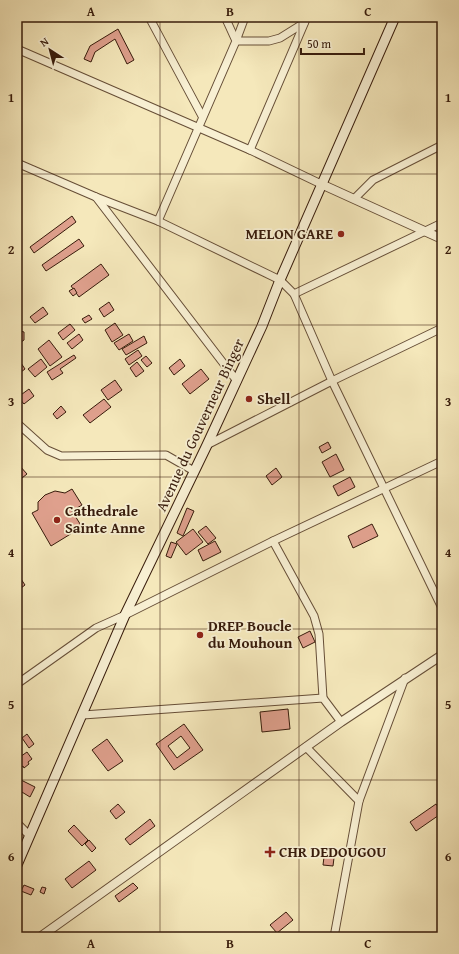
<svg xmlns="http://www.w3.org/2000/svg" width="459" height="954" viewBox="0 0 459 954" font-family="'Gentium Book Plus',serif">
  <rect width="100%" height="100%" fill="#f5e8bb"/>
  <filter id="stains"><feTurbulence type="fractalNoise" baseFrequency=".005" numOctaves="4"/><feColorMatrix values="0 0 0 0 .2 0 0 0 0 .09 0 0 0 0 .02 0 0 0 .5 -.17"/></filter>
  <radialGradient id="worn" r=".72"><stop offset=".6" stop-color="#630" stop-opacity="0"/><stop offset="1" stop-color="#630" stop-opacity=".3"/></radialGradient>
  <g fill="#dfa08d" stroke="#371b0b" fill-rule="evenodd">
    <polygon points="118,29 134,60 127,64 115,39 95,52 91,62 84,59 90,46"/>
    <polygon points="72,216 76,222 34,253 30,247"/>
    <polygon points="79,239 84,246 46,271 42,265"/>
    <polygon points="101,264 109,275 79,297 71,286"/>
    <polygon points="74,288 77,293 73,296 69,291"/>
    <polygon points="109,302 114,310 104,317 99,309"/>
    <polygon points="43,307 48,314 35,323 30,317"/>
    <polygon points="17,310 21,315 17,318"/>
    <polygon points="89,315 92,319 85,323 82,319"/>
    <polygon points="115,323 123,335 112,342 105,330"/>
    <polygon points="70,324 75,330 63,340 58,333"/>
    <polygon points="17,330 24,332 24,340 17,345"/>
    <polygon points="79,334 83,340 72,349 67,343"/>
    <polygon points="129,334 133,341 119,350 114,343"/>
    <polygon points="144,336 147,343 126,355 122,349"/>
    <polygon points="49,340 62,357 50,366 38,349"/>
    <polygon points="138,350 142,356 129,365 125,359"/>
    <polygon points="74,355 76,358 60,369 63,373 52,380 47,372"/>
    <polygon points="146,356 152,363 147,367 141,360"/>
    <polygon points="41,359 47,367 35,377 28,369"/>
    <polygon points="180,359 185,366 174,375 169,368"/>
    <polygon points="137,362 144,371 136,377 130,368"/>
    <polygon points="21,363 25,369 17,375 17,366"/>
    <polygon points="201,369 209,379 190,394 182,384"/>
    <polygon points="115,380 122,390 108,400 101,390"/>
    <polygon points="29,389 34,396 24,404 18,397"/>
    <polygon points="104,399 111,407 90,423 83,415"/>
    <polygon points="61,406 66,412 57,419 53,414"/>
    <polygon points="328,442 331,448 322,453 319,447"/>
    <polygon points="336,454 344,470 330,477 322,462"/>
    <polygon points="19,465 27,474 17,482 17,467"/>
    <polygon points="276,468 282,477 272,485 266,476"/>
    <polygon points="350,477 355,487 338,496 333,486"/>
    <polygon points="72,489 82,505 72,511 82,527 51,546 32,513 38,510 38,502 45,495 55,491 65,493"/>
    <polygon points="187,508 194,511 183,536 177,533"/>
    <polygon points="372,524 378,536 353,548 348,536"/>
    <polygon points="206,526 216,538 208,544 198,532"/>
    <polygon points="193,529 203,542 186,555 176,542"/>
    <polygon points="215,541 221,552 203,561 198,550"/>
    <polygon points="171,542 177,544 171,558 166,556"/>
    <polygon points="19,576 25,585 17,591 17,578"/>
    <polygon points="310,631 315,642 303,648 298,637"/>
    <polygon points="288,709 290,729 262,732 260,712"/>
    <path d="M184 724 203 750 174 770 156 744ZM181 736 190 748 177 758 168 746Z"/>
    <polygon points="27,734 34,744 29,748 22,738"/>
    <polygon points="107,739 123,761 108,771 92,750"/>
    <polygon points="27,752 32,759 28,762 29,764 24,768 23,766 20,768 17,763 17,759"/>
    <polygon points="17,778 35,787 30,797 17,789"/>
    <polygon points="118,804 125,812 116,819 110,811"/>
    <polygon points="436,804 442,813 416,831 410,822"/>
    <polygon points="150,819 155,826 130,845 125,839"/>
    <polygon points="74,825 88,840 82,846 68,831"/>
    <polygon points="89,840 96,848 92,852 85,844"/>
    <polygon points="325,849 335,850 333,866 323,865"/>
    <polygon points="89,861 96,870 72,888 65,879"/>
    <polygon points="133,883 138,888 119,902 115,896"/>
    <polygon points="24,885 34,889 31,895 21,891"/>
    <polygon points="42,887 46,888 44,894 40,892"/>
    <polygon points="286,912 293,920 277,933 270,925"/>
  </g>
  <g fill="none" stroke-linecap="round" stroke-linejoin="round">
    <defs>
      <g id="minor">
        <polyline points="149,17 202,116"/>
        <polyline points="245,17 236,41 269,41 280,38 304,23"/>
        <polyline points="17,49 250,150 321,184"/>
        <polyline points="250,150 307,17"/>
        <polyline points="17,163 96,197 158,221 280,280 294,294 332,381 442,608"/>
        <polyline points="96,197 237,381"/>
        <polyline points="355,198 373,180 442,145"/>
        <polyline points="158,221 236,41 225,17"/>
        <polyline points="294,294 442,223"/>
        <polyline points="17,423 47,450 61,456 166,455 194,471"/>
        <polyline points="207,445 332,381 442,328"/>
        <polyline points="273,541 314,616 319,634 323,698"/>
        <polyline points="17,684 96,628 125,615 273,541 442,461"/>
        <polyline points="83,715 323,698 341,722"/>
        <polyline points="306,747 359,801"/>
        <polyline points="17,823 29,835"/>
        <polyline points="334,937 359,801 405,678"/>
      </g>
      <g id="tertiary">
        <polyline points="321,184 442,239"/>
        <polyline points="40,937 341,722 442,655"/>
      </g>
      <polyline id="secondary" points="17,865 125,615 207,445 262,326 280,280 395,17"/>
    </defs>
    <use href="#minor" stroke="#664e37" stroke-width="9"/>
    <use href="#tertiary" stroke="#664e37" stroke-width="10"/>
    <use href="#secondary" stroke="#371b0b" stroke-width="11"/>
    <use href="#minor" stroke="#f8f0d3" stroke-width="7"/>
    <use href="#tertiary" stroke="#f8f0d3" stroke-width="8"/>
    <use href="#secondary" stroke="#f8f0d3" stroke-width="9"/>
  </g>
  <path fill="none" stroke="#371b0b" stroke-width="1" stroke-opacity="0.55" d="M160 17V937M299 17V937M17 174H442M17 325H442M17 477H442M17 629H442M17 780H442"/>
  <g fill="#8f2418" stroke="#f8f0d3" stroke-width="1.5">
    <circle cx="341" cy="234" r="4"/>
    <circle cx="249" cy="399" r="4"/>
    <circle cx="57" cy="520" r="4"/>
    <circle cx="200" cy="635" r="4"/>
    <path d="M268 846h4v4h4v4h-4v4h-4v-4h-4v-4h4z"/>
  </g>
  <g text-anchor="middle" stroke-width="3.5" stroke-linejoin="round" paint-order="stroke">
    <g font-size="15" font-weight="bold" fill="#371b0b" stroke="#f8f0d3" text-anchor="start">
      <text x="333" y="239" text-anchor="end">MELON GARE</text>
      <text x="257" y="404">Shell</text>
      <text x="65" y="516">Cathedrale<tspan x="65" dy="17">Sainte Anne</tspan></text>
      <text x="208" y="631">DREP Boucle<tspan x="208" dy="17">du Mouhoun</tspan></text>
      <text x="279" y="857">CHR DEDOUGOU</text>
    </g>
    <g font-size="15" fill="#371b0b" stroke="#f8f0d3">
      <text transform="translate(200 425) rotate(-65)" y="5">Avenue du Gouverneur Binger</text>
    </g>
  </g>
  <rect width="459" height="954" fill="none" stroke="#f5e8bb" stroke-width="44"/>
  <g transform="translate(50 50) rotate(324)" stroke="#f8f0d3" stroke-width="3" paint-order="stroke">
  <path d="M0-3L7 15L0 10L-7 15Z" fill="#371b0b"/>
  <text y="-6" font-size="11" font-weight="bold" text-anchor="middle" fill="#371b0b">N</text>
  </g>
  <path d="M301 48v6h63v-6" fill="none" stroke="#371b0b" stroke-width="2"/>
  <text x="307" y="48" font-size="12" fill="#371b0b" stroke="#f8f0d3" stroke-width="3" paint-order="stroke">50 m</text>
  <rect x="22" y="22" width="415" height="910" fill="none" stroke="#371b0b" stroke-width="1.5"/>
  <g font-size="13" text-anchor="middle" font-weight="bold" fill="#371b0b">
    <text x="91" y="16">A</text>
    <text x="230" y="16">B</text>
    <text x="368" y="16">C</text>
    <text x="11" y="102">1</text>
    <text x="448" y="102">1</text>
    <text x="11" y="254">2</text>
    <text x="448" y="254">2</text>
    <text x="11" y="406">3</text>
    <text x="448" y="406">3</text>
    <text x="11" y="557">4</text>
    <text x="448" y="557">4</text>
    <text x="11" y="709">5</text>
    <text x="448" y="709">5</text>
    <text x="11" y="861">6</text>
    <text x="448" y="861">6</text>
    <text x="91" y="948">A</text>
    <text x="230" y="948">B</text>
    <text x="368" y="948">C</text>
  </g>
  <rect width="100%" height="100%" filter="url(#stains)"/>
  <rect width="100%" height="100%" fill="url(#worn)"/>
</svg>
